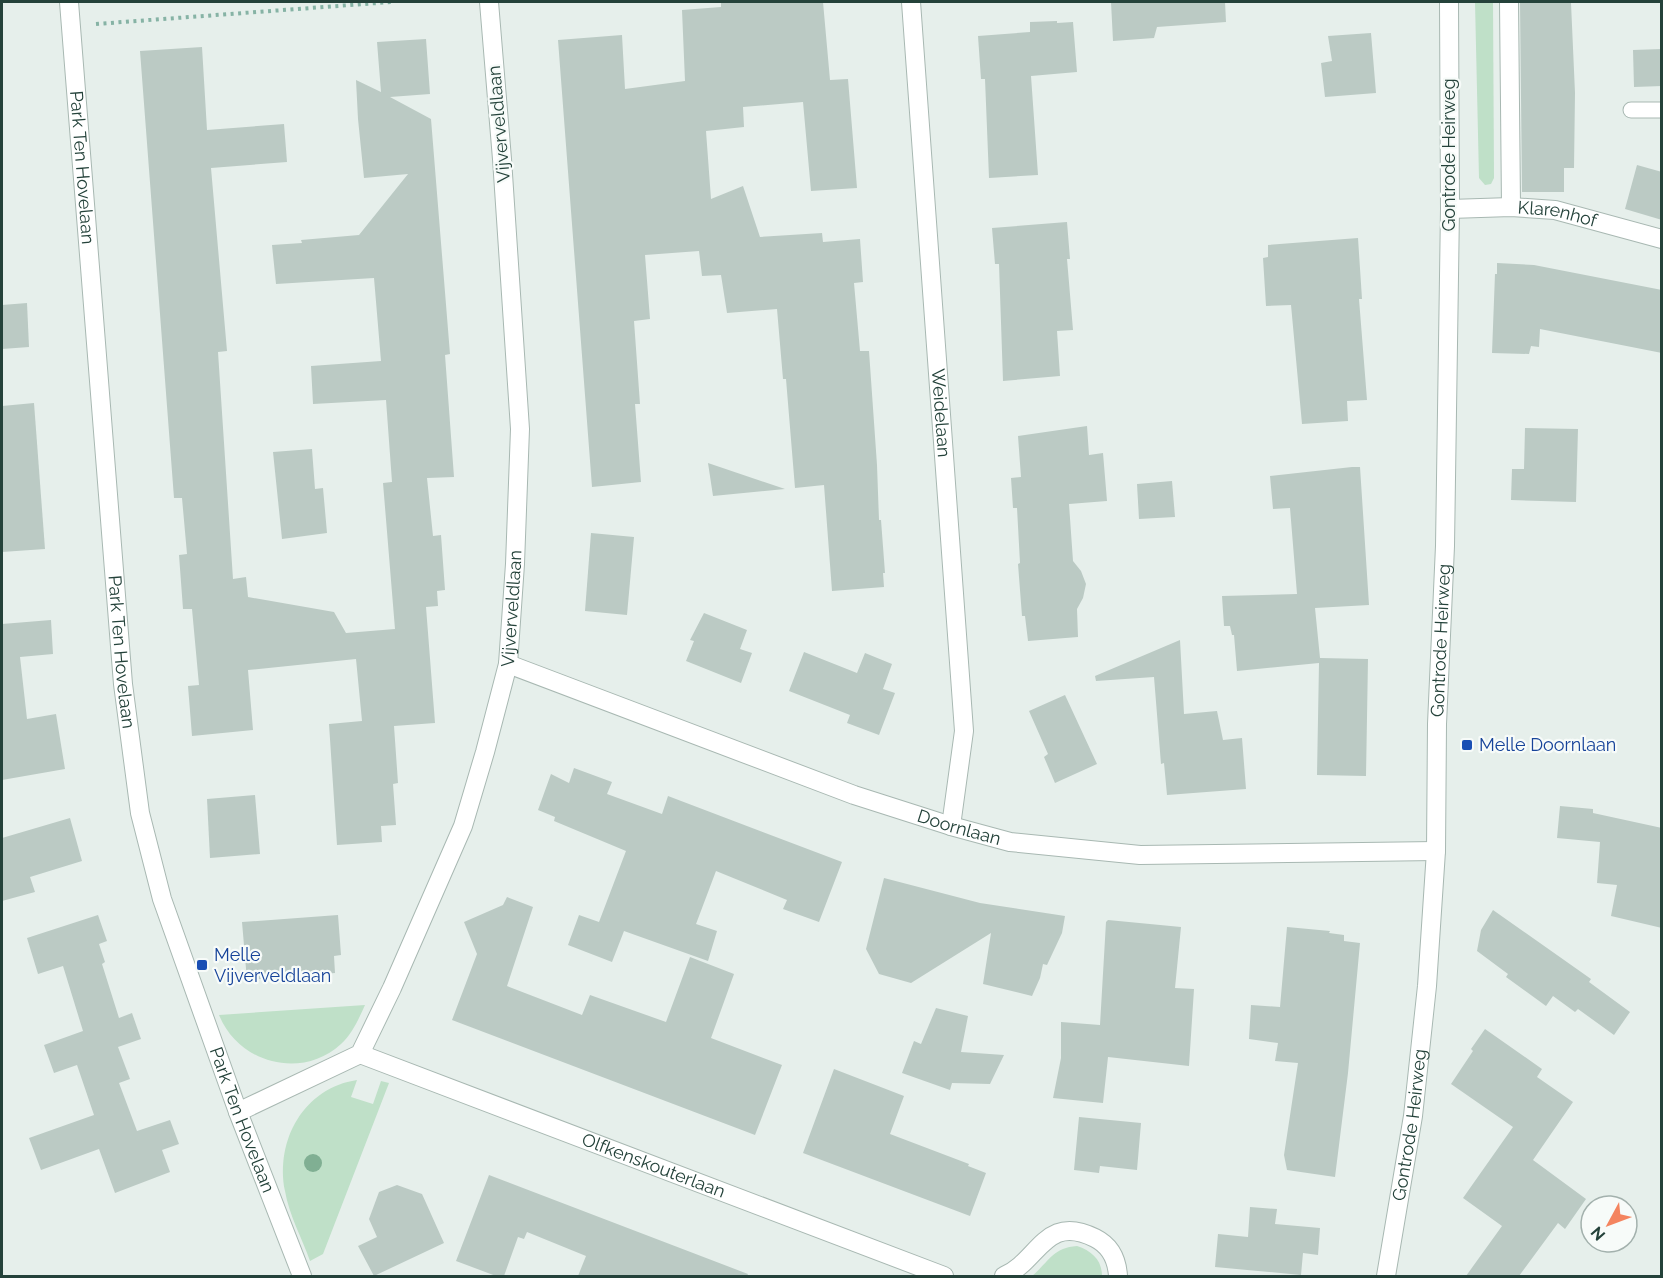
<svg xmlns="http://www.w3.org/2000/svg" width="1663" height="1278" viewBox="0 0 1663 1278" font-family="Raleway,sans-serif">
  <rect width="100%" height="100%" fill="#e6efeb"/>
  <g fill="#bfe0c8">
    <polygon points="1475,2 1493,2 1494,178 1491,184 1485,185 1479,178"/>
    <path d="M365 1005C359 1018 353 1033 341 1044 302 1080 239 1064 219 1015Z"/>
    <path d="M357 1080 351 1097 373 1104 381 1081 389 1083 323 1254 310 1261C302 1238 289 1215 285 1191 275 1140 304 1088 357 1080Z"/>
    <path d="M1077 1246C1092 1251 1102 1260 1102 1276H1032C1049 1262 1052 1248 1077 1246Z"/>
  </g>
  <g fill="#bbcac4">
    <polygon points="721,2 823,2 830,80 848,79 857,188 811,191 803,102 743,107 744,127 706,131 711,199 743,186 760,237 822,233 823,242 860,239 863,282 854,283 860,351 869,351 877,465 879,520 881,520 885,573 883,573 884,587 832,591 824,485 795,488 786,379 783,379 777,309 727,313 721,275 702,276 699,251 645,255 650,319 634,321 640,404 635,404 641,482 592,487 558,40 622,35 625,89 685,81 682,10 721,7"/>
    <polygon points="1111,2 1225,2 1226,22 1157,27 1154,38 1113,41"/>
    <polygon points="1520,2 1571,3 1575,93 1574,168 1564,168 1564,192 1522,192"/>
    <polygon points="1057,21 1057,23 1073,22 1077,72 1031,76 1038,175 989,178 985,79 981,79 978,36 1030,32 1030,22"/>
    <polygon points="1371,33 1376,93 1325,97 1321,63 1332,61 1328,36"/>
    <polygon points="426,39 430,94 390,97 431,119 450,354 445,355 454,477 427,478 433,536 441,535 445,590 437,591 438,606 426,607 435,723 394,726 398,783 393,784 396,825 381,826 382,842 337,845 329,724 362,721 356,659 248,670 253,730 192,736 188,686 199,685 192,609 183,609 179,555 187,554 182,498 174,498 140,51 202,47 207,130 284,124 287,162 211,168 227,351 218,352 233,579 246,577 248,597 334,612 346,633 395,629 383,483 392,482 386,400 313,404 311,366 381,361 374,278 276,284 272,245 302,243 301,240 359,235 408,174 364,178 358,119 356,80 381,92 377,42"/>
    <polygon points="1662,49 1662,86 1634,87 1633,50"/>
    <polygon points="1637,165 1662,172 1662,220 1625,209"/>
    <polygon points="1067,222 1070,259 1067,259 1073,330 1057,331 1060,376 1003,381 999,264 995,264 992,228"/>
    <polygon points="1358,238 1362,299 1359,299 1367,400 1347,401 1348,421 1302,424 1291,305 1266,306 1263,258 1268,257 1268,245"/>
    <polygon points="1497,263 1534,265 1662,290 1662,353 1540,329 1539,347 1531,346 1529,354 1492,353 1495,274 1497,274"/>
    <polygon points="27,303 29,347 2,349 2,305"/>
    <polygon points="34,403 45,549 2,552 2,406"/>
    <polygon points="1087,426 1089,455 1103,453 1107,501 1069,504 1073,561 1081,571 1086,584 1083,598 1077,609 1078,637 1028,641 1025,616 1022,616 1018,564 1020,563 1017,508 1013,508 1011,478 1021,477 1018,436"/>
    <polygon points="1525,428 1578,429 1576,502 1511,500 1512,469 1524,469"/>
    <polygon points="312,449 315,489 323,488 327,533 282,539 273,452"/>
    <polygon points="708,463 785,489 713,496"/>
    <polygon points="1352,467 1360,467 1369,605 1315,608 1320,658 1368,659 1366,776 1317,775 1319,663 1237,671 1234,635 1232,635 1230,626 1224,626 1222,596 1297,594 1290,508 1273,509 1270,476"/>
    <polygon points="1172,481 1175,517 1139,519 1137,484"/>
    <polygon points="591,533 634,537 627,615 585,611"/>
    <polygon points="704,613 747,630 740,649 752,653 741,683 686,661 694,641 690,640"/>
    <polygon points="51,620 53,654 20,657 27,719 56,714 65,769 2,780 2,624"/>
    <polygon points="1180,640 1184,714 1217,711 1223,740 1242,738 1246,789 1167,795 1164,763 1161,764 1154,677 1096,681 1095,676"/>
    <polygon points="804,652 857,673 865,653 892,664 883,689 895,693 879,735 847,723 850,715 789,691"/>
    <polygon points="1065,695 1097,764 1055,783 1044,757 1048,754 1029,711"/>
    <polygon points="574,768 612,782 607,794 662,814 668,796 842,862 819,922 783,909 787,900 716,871 696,924 717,931 708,961 624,931 612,962 568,945 579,915 599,922 626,851 554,821 555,817 538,810 551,774 569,783"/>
    <polygon points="255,795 260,854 210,858 207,799"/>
    <polygon points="1560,806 1593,809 1593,813 1662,828 1662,928 1611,916 1617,885 1597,883 1600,842 1557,838"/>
    <polygon points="70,818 82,861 30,877 35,892 2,901 2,838"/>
    <polygon points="884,878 980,903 1065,916 1062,933 1047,965 1043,964 1040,978 1032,996 983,984 991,933 911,983 879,974 866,949"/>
    <polygon points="507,897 533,907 507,986 582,1015 590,995 666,1022 690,957 734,974 711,1038 782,1065 755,1135 452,1020 477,954 464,922 503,905"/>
    <polygon points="1493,910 1591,979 1589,982 1630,1012 1614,1035 1578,1009 1575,1012 1553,996 1546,1006 1506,977 1508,974 1477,951 1481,930"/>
    <polygon points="98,915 107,941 99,944 105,962 102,964 119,1018 132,1013 141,1039 118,1047 130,1079 119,1083 137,1131 170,1120 179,1144 162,1150 170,1172 115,1193 99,1149 41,1170 29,1138 94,1115 77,1065 54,1073 44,1045 83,1031 63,966 38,974 27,938"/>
    <polygon points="338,915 341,955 334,956 335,973 247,980 242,922"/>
    <polygon points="1108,920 1181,927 1175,988 1194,989 1189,1066 1108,1057 1103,1103 1053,1098 1061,1058 1061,1022 1100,1025 1106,922"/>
    <polygon points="1287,927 1330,931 1329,933 1344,935 1344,941 1360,943 1348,1073 1335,1177 1287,1170 1284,1155 1298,1063 1275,1061 1278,1043 1249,1039 1251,1005 1280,1007"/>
    <polygon points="936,1008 968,1016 961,1052 1004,1055 990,1084 952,1083 950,1090 902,1073 914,1041 921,1044"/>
    <polygon points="1485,1029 1542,1069 1537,1077 1573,1102 1533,1160 1586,1199 1565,1229 1558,1223 1519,1276 1466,1276 1502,1226 1463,1198 1513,1127 1451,1084 1473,1051 1471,1049"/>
    <polygon points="834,1069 904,1096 890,1134 969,1164 968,1166 986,1173 970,1216 803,1153"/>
    <polygon points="1079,1117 1141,1123 1137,1170 1100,1166 1099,1173 1074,1170"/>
    <polygon points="489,1175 748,1274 747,1276 578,1276 586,1256 527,1232 524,1239 518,1237 504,1276 496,1276 456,1261"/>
    <polygon points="397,1185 422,1194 444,1243 374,1276 358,1246 377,1237 369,1219 379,1192"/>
    <polygon points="1250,1207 1277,1209 1275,1224 1320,1228 1318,1255 1303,1253 1301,1275 1215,1267 1218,1234 1248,1237"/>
  </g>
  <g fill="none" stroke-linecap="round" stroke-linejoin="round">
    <defs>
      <polyline id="service" points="1631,110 1662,110"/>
      <g id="minor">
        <path id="s1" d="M69 2 123 684 140 813 162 899 238 1112 302 1276"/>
        <path id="s2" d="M911 2 964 731 951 826"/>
        <polyline points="1509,2 1511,207"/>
        <path id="s3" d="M1450 209 1511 207 1555 210 1662 239"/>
        <path id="s4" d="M508 664 854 795 951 826 1010 842 1140 855 1436 851"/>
        <path id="s5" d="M360 1054 944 1276"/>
        <path id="s6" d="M238 1112 360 1054 392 988 463 826 485 752 508 664 515 564 520 429 502 159 489 2"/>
        <path d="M1004 1276C1039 1261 1045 1213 1095 1238 1111 1246 1117 1260 1118 1276"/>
      </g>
      <g id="tertiary">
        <path id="s7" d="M1386 1276 1413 1116 1427 986 1436 851 1437 724 1445 546 1450 209 1449 2"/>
      </g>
    </defs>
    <use href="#service" stroke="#a8b8b2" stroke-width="17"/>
    <use href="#minor" stroke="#a8b8b2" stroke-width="20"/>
    <use href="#tertiary" stroke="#a8b8b2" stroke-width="20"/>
    <polyline stroke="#86b3a5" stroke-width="4" stroke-dasharray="3 4.5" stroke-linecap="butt" points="96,24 391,2"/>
    <use href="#service" stroke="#fff" stroke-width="15"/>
    <use href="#minor" stroke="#fff" stroke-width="18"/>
    <use href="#tertiary" stroke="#fff" stroke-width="18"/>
  </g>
  <circle fill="#80af93" cx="313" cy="1163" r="9"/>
  <g fill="#1a4fb4" stroke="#f7fbf9" stroke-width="2">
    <rect x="1461" y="739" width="12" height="12" rx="3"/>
    <rect x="196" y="959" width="12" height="12" rx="3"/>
  </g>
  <g text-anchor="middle" stroke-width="4.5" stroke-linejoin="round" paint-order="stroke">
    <g font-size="18" fill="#24423a" stroke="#f7fbf9">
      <text transform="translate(499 124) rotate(-95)" y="6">Vijverveldlaan</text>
      <text transform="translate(1449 155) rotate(-90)" y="6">Gontrode Heirweg</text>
      <text dy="6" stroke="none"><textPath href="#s1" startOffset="166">Park Ten Hovelaan</textPath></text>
      <text dy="6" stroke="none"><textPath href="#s3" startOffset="108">Klarenhof</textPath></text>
      <text dy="6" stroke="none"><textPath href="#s2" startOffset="412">Weidelaan</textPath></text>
      <text dy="6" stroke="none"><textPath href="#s6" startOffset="609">Vijverveldlaan</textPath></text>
      <text dy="6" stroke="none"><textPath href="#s7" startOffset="639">Gontrode Heirweg</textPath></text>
      <text dy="6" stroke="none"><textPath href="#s1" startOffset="652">Park Ten Hovelaan</textPath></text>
      <text dy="6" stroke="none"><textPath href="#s4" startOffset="480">Doornlaan</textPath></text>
      <text dy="6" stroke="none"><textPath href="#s1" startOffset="1138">Park Ten Hovelaan</textPath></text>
      <text dy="6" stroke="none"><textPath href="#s7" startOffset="153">Gontrode Heirweg</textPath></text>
      <text dy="6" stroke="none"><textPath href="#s5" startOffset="314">Olfkenskouterlaan</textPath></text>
    </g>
    <g font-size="18" fill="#164399" stroke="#f7fbf9" text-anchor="start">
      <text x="1479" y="751">Melle Doornlaan</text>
      <text x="214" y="961">Melle<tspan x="214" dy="21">Vijverveldlaan</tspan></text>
    </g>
  </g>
  <rect width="1663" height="1278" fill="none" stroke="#24423a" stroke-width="6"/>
  <g transform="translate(1609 1224) rotate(229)"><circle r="28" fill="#f7fbf9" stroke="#a3b1ad" stroke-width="1.5"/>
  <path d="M0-4.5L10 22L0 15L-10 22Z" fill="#f4845f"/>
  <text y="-9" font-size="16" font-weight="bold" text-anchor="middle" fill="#24423a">N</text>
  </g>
</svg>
